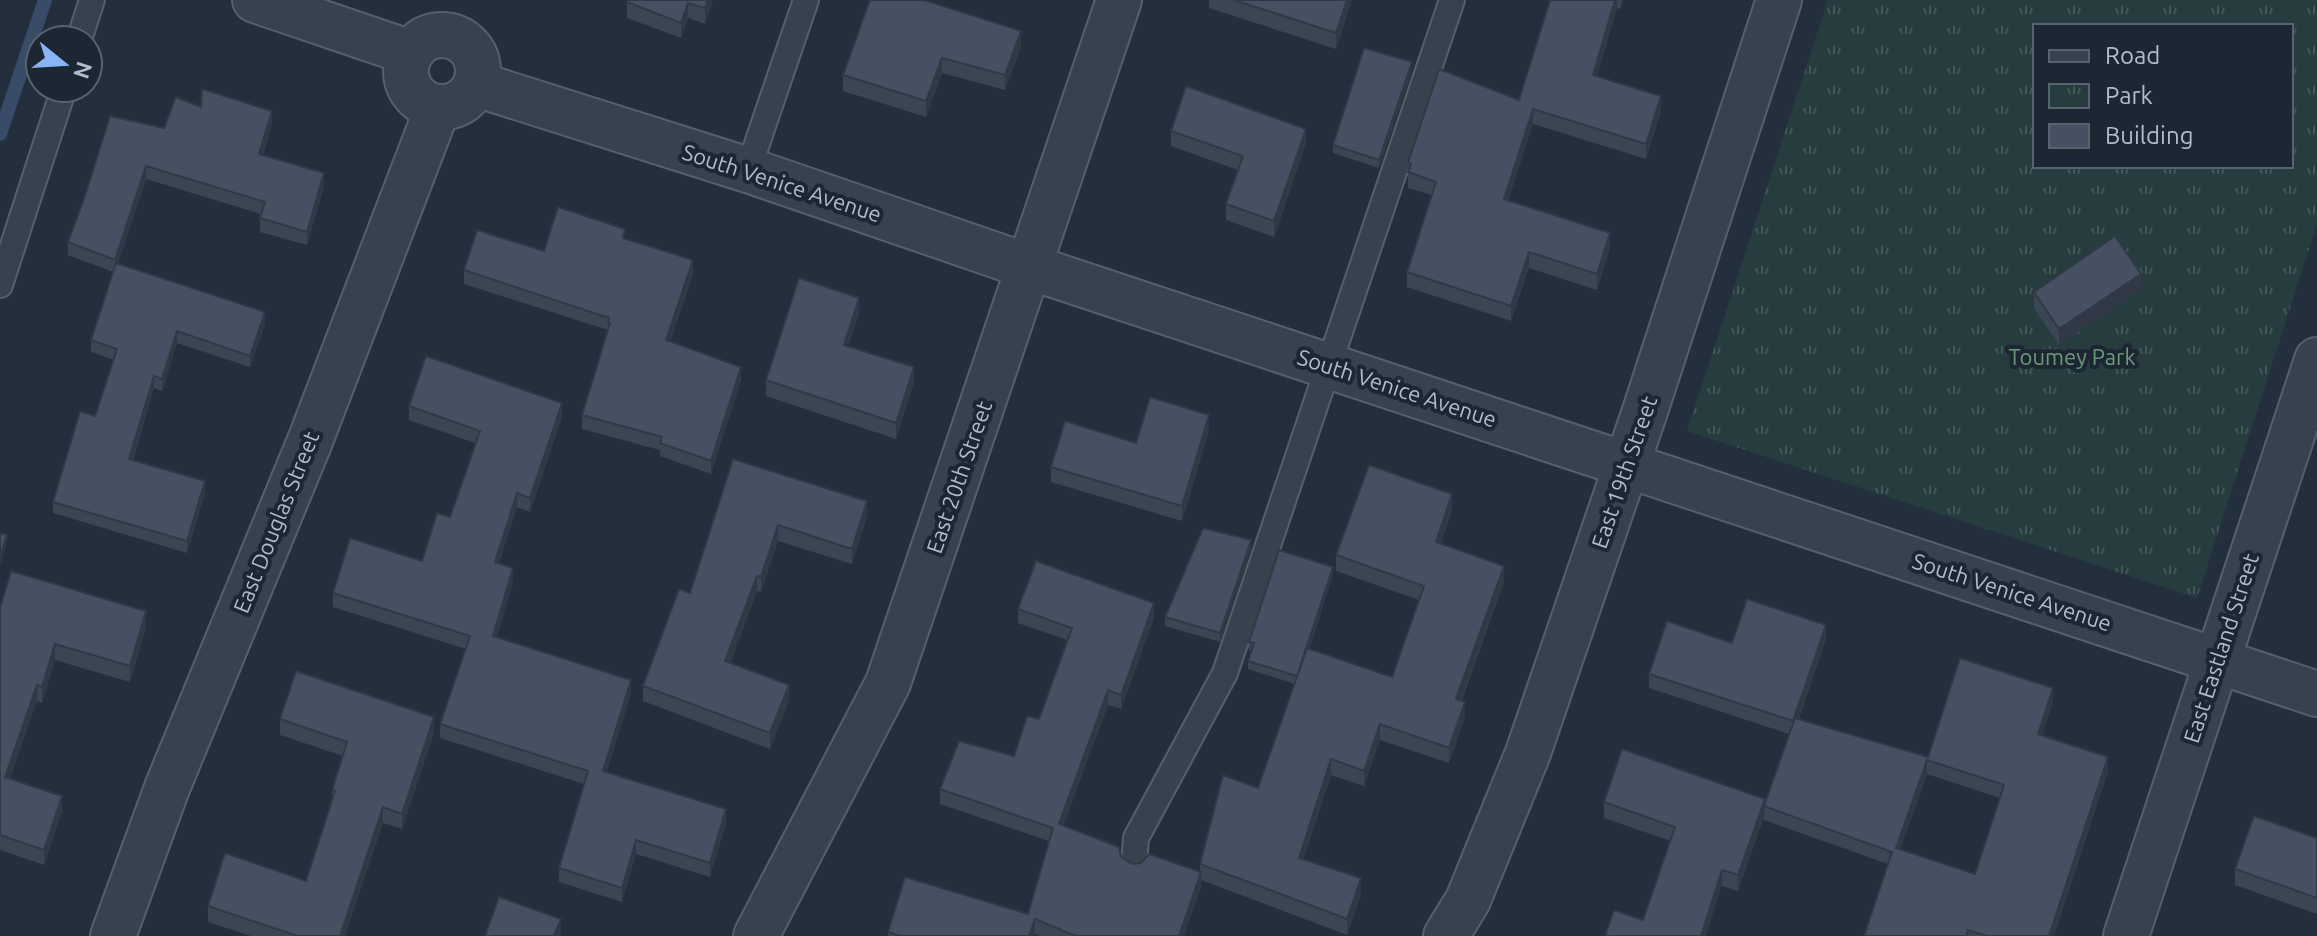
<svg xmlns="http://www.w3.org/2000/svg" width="2317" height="936" viewBox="0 0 2317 936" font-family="Ubuntu,sans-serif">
  <defs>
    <pattern id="park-tufts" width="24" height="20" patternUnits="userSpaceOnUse" patternTransform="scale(2)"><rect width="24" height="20" fill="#263c3f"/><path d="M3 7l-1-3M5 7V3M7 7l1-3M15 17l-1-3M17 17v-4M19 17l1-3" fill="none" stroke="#435659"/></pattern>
  </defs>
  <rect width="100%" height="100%" fill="#242f3e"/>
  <path fill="url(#park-tufts)" fill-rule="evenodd" d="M1828 0H2317V224L2197 598 1687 431ZM2035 26H2291V166H2035Z"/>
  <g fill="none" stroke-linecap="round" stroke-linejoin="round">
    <polyline stroke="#394c67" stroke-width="14" points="0,134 45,0"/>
    <defs>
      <g id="service">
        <polyline points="79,40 92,0"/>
        <polyline points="748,170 806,0"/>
        <polyline points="0,285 64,88"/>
        <polyline points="1134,864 1136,838 1225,673 1452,0"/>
      </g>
      <g id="minor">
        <polyline points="255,0 411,53"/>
        <circle cx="442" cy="71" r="36"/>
        <polyline points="476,84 748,170 1030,267 2317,694"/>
        <polyline points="113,936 167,788 310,441 438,107"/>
        <polyline points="756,936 888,683 1119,0"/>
        <polyline points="1446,936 1468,900 1528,753 1645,411 1779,0"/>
        <polyline points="2126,936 2317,360"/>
      </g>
    </defs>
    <use href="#service" stroke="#565f6c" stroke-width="28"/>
    <use href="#minor" stroke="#565f6c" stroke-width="48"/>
    <use href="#service" stroke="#38414e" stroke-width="24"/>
    <use href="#minor" stroke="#38414e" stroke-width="44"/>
  </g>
  <g fill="#3b4654" fill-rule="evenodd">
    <polygon points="713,0 705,24 688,18 681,38 627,18 627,2"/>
    <polygon points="1209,0 1352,0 1336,49 1209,8"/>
    <polygon points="1550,0 1623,0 1620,9 1617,8 1597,76 1661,111 1646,159 1533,124 1508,200 1610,248 1597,290 1529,268 1511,321 1407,287 1407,272 1432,195 1408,188 1408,163 1519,100"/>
    <polygon points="1021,31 1021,47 1005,90 942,73 926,117 843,91 843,75"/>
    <polygon points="1412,71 1379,168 1333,153 1333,145"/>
    <polygon points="201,107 272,124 263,155 324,186 307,245 260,232 260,218 261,214 146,179 118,263 265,324 250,367 177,343 162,391 154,388 133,460 205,493 187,553 53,513 53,502 95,416 114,360 91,352 91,340 113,272 68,255 68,242 164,128"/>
    <polygon points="1171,131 1306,144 1274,237 1226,220 1226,204 1238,170 1171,146"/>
    <polygon points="625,239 693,274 670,342 741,380 711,474 660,456 660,450 582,429 582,415 608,330 464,284 464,270 544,251"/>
    <polygon points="2141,290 2059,345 2034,308 2034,292"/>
    <polygon points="859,313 848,346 914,383 896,439 766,396 766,380"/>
    <polygon points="409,406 562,417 530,512 517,507 499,563 513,582 497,637 631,694 606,772 726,823 710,877 636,854 622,902 559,882 559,868 584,784 440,738 440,724 466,649 333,607 333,593 422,561 450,517 475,443 409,420"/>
    <polygon points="1209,430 1182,521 1051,482 1051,467 1136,443"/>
    <polygon points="733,459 867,517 852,564 778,541 761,592 757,591 730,663 789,700 770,749 643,701 643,686 690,593"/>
    <polygon points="1452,510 1441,544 1504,582 1462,700 1465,717 1449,763 1380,740 1364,786 1331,775 1303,860 1361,894 1347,935 1201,880 1201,886 1184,936 1040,936 1035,934 1034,936 888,936 888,932 1028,914 1049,841 940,804 940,789 1014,756 1039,719 1067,640 1018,623 1018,609 1154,618 1121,709 1108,705 1063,826 1121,857 1132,864 1200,872 1200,864 1258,788 1295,684 1248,669 1248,661 1251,651 1249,650 1249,642 1333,575 1309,649 1392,677 1419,600 1336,571 1336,555"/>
    <polygon points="1251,548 1220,642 1165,626 1165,617"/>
    <polygon points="0,608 146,627 130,682 55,660 42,703 37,701 10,778 62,812 44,865 0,850"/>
    <path d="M1826 639 1799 719 1928 757 2053 702 2042 735 2108 771 2054 936H1864L1888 864 1764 820V817L1738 891 1722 886 1643 920 1671 841 1604 818V802L1765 803 1789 734 1649 688V674L1732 643ZM1927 774 2000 798 1975 874 1900 849Z"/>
    <polygon points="280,719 434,733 402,829 383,823 345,936 251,936 208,922 208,906 306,881 332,800 332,790 343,756 280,735"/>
    <polygon points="2317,838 2317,914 2235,885 2235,869"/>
  </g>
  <g fill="#303945">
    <polygon points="708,0 713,0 705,24 705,8"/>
    <polygon points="1347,0 1352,0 1336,49 1336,33"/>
    <polygon points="1615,0 1617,0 1617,8 1593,90 1593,75"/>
    <polygon points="688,3 688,18 681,38 681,23"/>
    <polygon points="1021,31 1021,47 1005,90 1005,75"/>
    <polygon points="942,58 942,73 926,117 926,101"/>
    <polygon points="1412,62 1412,71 1379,168 1379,160"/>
    <polygon points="1661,96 1661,111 1646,159 1646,144"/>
    <polygon points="1533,109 1533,124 1504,214 1504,199"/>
    <polygon points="272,111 272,124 259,167 259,154"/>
    <polygon points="1306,129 1306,144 1274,237 1274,221"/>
    <polygon points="146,166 146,179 115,273 115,260"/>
    <polygon points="324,173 324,186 307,245 307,232"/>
    <polygon points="1610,233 1610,248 1597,290 1597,274"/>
    <polygon points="1529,252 1529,268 1511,321 1511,306"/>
    <polygon points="693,260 693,274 666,354 666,340"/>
    <polygon points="2141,274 2141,290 2059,345 2059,329"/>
    <polygon points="859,298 859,313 844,360 844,345"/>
    <polygon points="265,312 265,324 250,367 250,356"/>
    <polygon points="177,331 177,343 162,391 162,379"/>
    <polygon points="741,367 741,380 711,474 711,461"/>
    <polygon points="914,367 914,383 896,439 896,423"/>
    <polygon points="154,376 154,388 129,471 129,459"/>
    <polygon points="562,403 562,417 530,512 530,498"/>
    <polygon points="1209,415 1209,430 1182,521 1182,506"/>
    <polygon points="205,481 205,493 187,553 187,541"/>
    <polygon points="517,493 517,507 495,576 495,562"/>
    <polygon points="1452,494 1452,510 1436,558 1436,542"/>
    <polygon points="867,501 867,517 852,564 852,549"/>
    <polygon points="778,525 778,541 761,592 761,577"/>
    <polygon points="7,535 7,543 0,566 0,558"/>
    <polygon points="1251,540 1251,548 1220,642 1220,633"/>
    <polygon points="1504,566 1504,582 1456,714 1456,699"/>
    <polygon points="1333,567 1333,575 1298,685 1298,676"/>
    <polygon points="513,568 513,582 493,650 493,636"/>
    <polygon points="757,576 757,591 725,677 725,661"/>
    <polygon points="1154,603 1154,618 1121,709 1121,695"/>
    <polygon points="146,611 146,627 130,682 130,666"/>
    <polygon points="1826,625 1826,639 1793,735 1793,721"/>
    <polygon points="55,644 55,660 42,703 42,687"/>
    <polygon points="631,680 631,694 603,785 603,771"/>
    <polygon points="37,685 37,701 5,792 5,777"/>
    <polygon points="789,685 789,700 770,749 770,733"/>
    <polygon points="2053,688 2053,702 2038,748 2038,734"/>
    <polygon points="1108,690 1108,705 1059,838 1059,824"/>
    <polygon points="1465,702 1465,717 1449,763 1449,748"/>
    <polygon points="434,717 434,733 402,829 402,814"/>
    <polygon points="1380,724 1380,740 1364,786 1364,771"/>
    <polygon points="2108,757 2108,771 2054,936 2049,936"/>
    <polygon points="1331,759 1331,775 1299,874 1299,858"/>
    <polygon points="1927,760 1927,774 1896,862 1896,848"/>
    <polygon points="62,796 62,812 44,865 44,850"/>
    <polygon points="1765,799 1764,817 1738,891 1738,875"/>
    <polygon points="383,807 383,823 345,936 340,936"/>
    <polygon points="726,809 726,823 710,877 710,863"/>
    <polygon points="636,840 636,854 622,902 622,888"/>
    <polygon points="1722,870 1722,886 1706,936 1701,936"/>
    <polygon points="1201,872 1201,886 1184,936 1179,936"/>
    <polygon points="1361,878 1361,894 1347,935 1347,919"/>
    <polygon points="561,919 561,934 560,936 554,936"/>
    <polygon points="1035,919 1034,936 1029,936"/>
  </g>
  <g fill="#455162" stroke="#303945" stroke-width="2" fill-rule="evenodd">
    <polygon points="628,0 708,0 705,8 688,3 681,23 627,2"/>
    <polygon points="870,0 924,0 1021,31 1005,75 942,58 926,101 843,75"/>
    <polygon points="1234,0 1347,0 1336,33"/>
    <polygon points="1550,0 1615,0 1593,75 1661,96 1646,144 1533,109 1504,199 1610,233 1597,274 1529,252 1511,306 1407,272 1436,182 1408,172 1411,164 1408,163 1439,69 1519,100"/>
    <polygon points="1364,48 1412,62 1379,160 1333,145"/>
    <polygon points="1186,86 1306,129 1274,221 1226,204 1243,156 1171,131"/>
    <polygon points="202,89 272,111 259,154 324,173 307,232 260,218 265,202 146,166 115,260 68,242 84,199 110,116 164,128 176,97 201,107"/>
    <polygon points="558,207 625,229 623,238 693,260 666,340 741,367 711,461 660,443 662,437 582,415 610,323 608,322 609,318 464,270 477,230 544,251"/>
    <polygon points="2115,236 2141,274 2059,329 2034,292"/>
    <polygon points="116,263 265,312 250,356 177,331 162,379 154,376 129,459 205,481 187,541 53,502 80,411 95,416 117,349 91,340"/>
    <polygon points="799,278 859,298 844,345 914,367 896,423 766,380"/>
    <polygon points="426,356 562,403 530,498 517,493 495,562 513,568 493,636 631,680 603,771 726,809 710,863 636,840 622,888 559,868 588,771 440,724 470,636 333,593 350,538 422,561 437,513 450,517 480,431 409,406"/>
    <polygon points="1150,397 1209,415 1182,506 1051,467 1065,421 1136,443"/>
    <polygon points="733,459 867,501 852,549 778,525 761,577 757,576 725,661 789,685 770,733 643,686 679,589 690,593"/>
    <polygon points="1369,465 1452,494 1436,542 1504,566 1456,699 1465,702 1449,748 1380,724 1364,771 1331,759 1299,858 1361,878 1347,919 1200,864 1223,775 1258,788 1307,648 1392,677 1424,586 1336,555"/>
    <polygon points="1203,528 1251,540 1220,633 1165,617"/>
    <polygon points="0,533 7,535 0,558"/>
    <polygon points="1279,550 1333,567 1297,676 1248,661 1254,643 1249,642"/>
    <polygon points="1036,561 1154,603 1121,695 1108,690 1059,824 1119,847 1121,857 1132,864 1141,863 1149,854 1201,872 1179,936 1076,936 1035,919 1029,936 900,936 888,932 905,877 1028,914 1053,828 940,789 959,741 1014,756 1027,716 1039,719 1072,628 1018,609"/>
    <polygon points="11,571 146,611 130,666 55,644 42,687 37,685 5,777 62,796 44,850 0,835 0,608"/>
    <polygon points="1747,599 1826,625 1793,721 1649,674 1667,621 1732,643"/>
    <path d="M1960 658 2053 688 2038 734 2108 757 2049 936H1987L1968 930 1966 936H1864L1892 852 1764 806 1795 718 1928 757ZM1927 760 2004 785 1975 874 1896 848Z"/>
    <polygon points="296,671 434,717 402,814 383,807 340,936 298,936 208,906 225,853 306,881 335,791 332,790 347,742 280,719"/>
    <polygon points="1622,749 1765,799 1738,875 1722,870 1701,936 1605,936 1614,910 1643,920 1675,827 1604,802"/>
    <polygon points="2254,816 2317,838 2317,898 2235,869"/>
    <polygon points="499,897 561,919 554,936 485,936"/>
  </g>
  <g text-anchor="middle" stroke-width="8" stroke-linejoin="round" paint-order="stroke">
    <g font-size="22" fill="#b4bcc9" stroke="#1d2633">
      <text transform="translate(782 183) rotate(18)" y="8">South Venice Avenue</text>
      <text transform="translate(1397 388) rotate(18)" y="8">South Venice Avenue</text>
      <text transform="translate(1624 472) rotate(-71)" y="8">East 19th Street</text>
      <text transform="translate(959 477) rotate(-71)" y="8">East 20th Street</text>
      <text transform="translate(276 522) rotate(-68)" y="8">East Douglas Street</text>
      <text transform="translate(2012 592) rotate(18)" y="8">South Venice Avenue</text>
      <text transform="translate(2221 648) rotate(-72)" y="8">East Eastland Street</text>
    </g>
    <g font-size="22" fill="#6b9a76" stroke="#1d2633">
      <text x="2072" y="365">Toumey Park</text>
    </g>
  </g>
  <rect x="2033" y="24" width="260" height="144" fill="#1d2633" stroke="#59626f" stroke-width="2"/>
  <rect x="2049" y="50" width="40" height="12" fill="#38414e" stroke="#59626f" stroke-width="2"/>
  <text x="2105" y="64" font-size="24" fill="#b4bcc9">Road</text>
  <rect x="2049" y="84" width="40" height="24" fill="url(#park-tufts)" stroke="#59626f" stroke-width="2"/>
  <text x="2105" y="104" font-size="24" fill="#b4bcc9">Park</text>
  <rect x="2049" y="124" width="40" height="24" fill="#455162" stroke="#59626f" stroke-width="2"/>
  <text x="2105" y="144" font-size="24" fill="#b4bcc9">Building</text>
  <g transform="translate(64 64) rotate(108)"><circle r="38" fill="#1d2633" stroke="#59626f" stroke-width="2"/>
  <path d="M0-6L14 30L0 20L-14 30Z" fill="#8ab4f8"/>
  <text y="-12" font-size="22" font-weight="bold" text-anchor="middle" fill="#b4bcc9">N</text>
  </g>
</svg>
